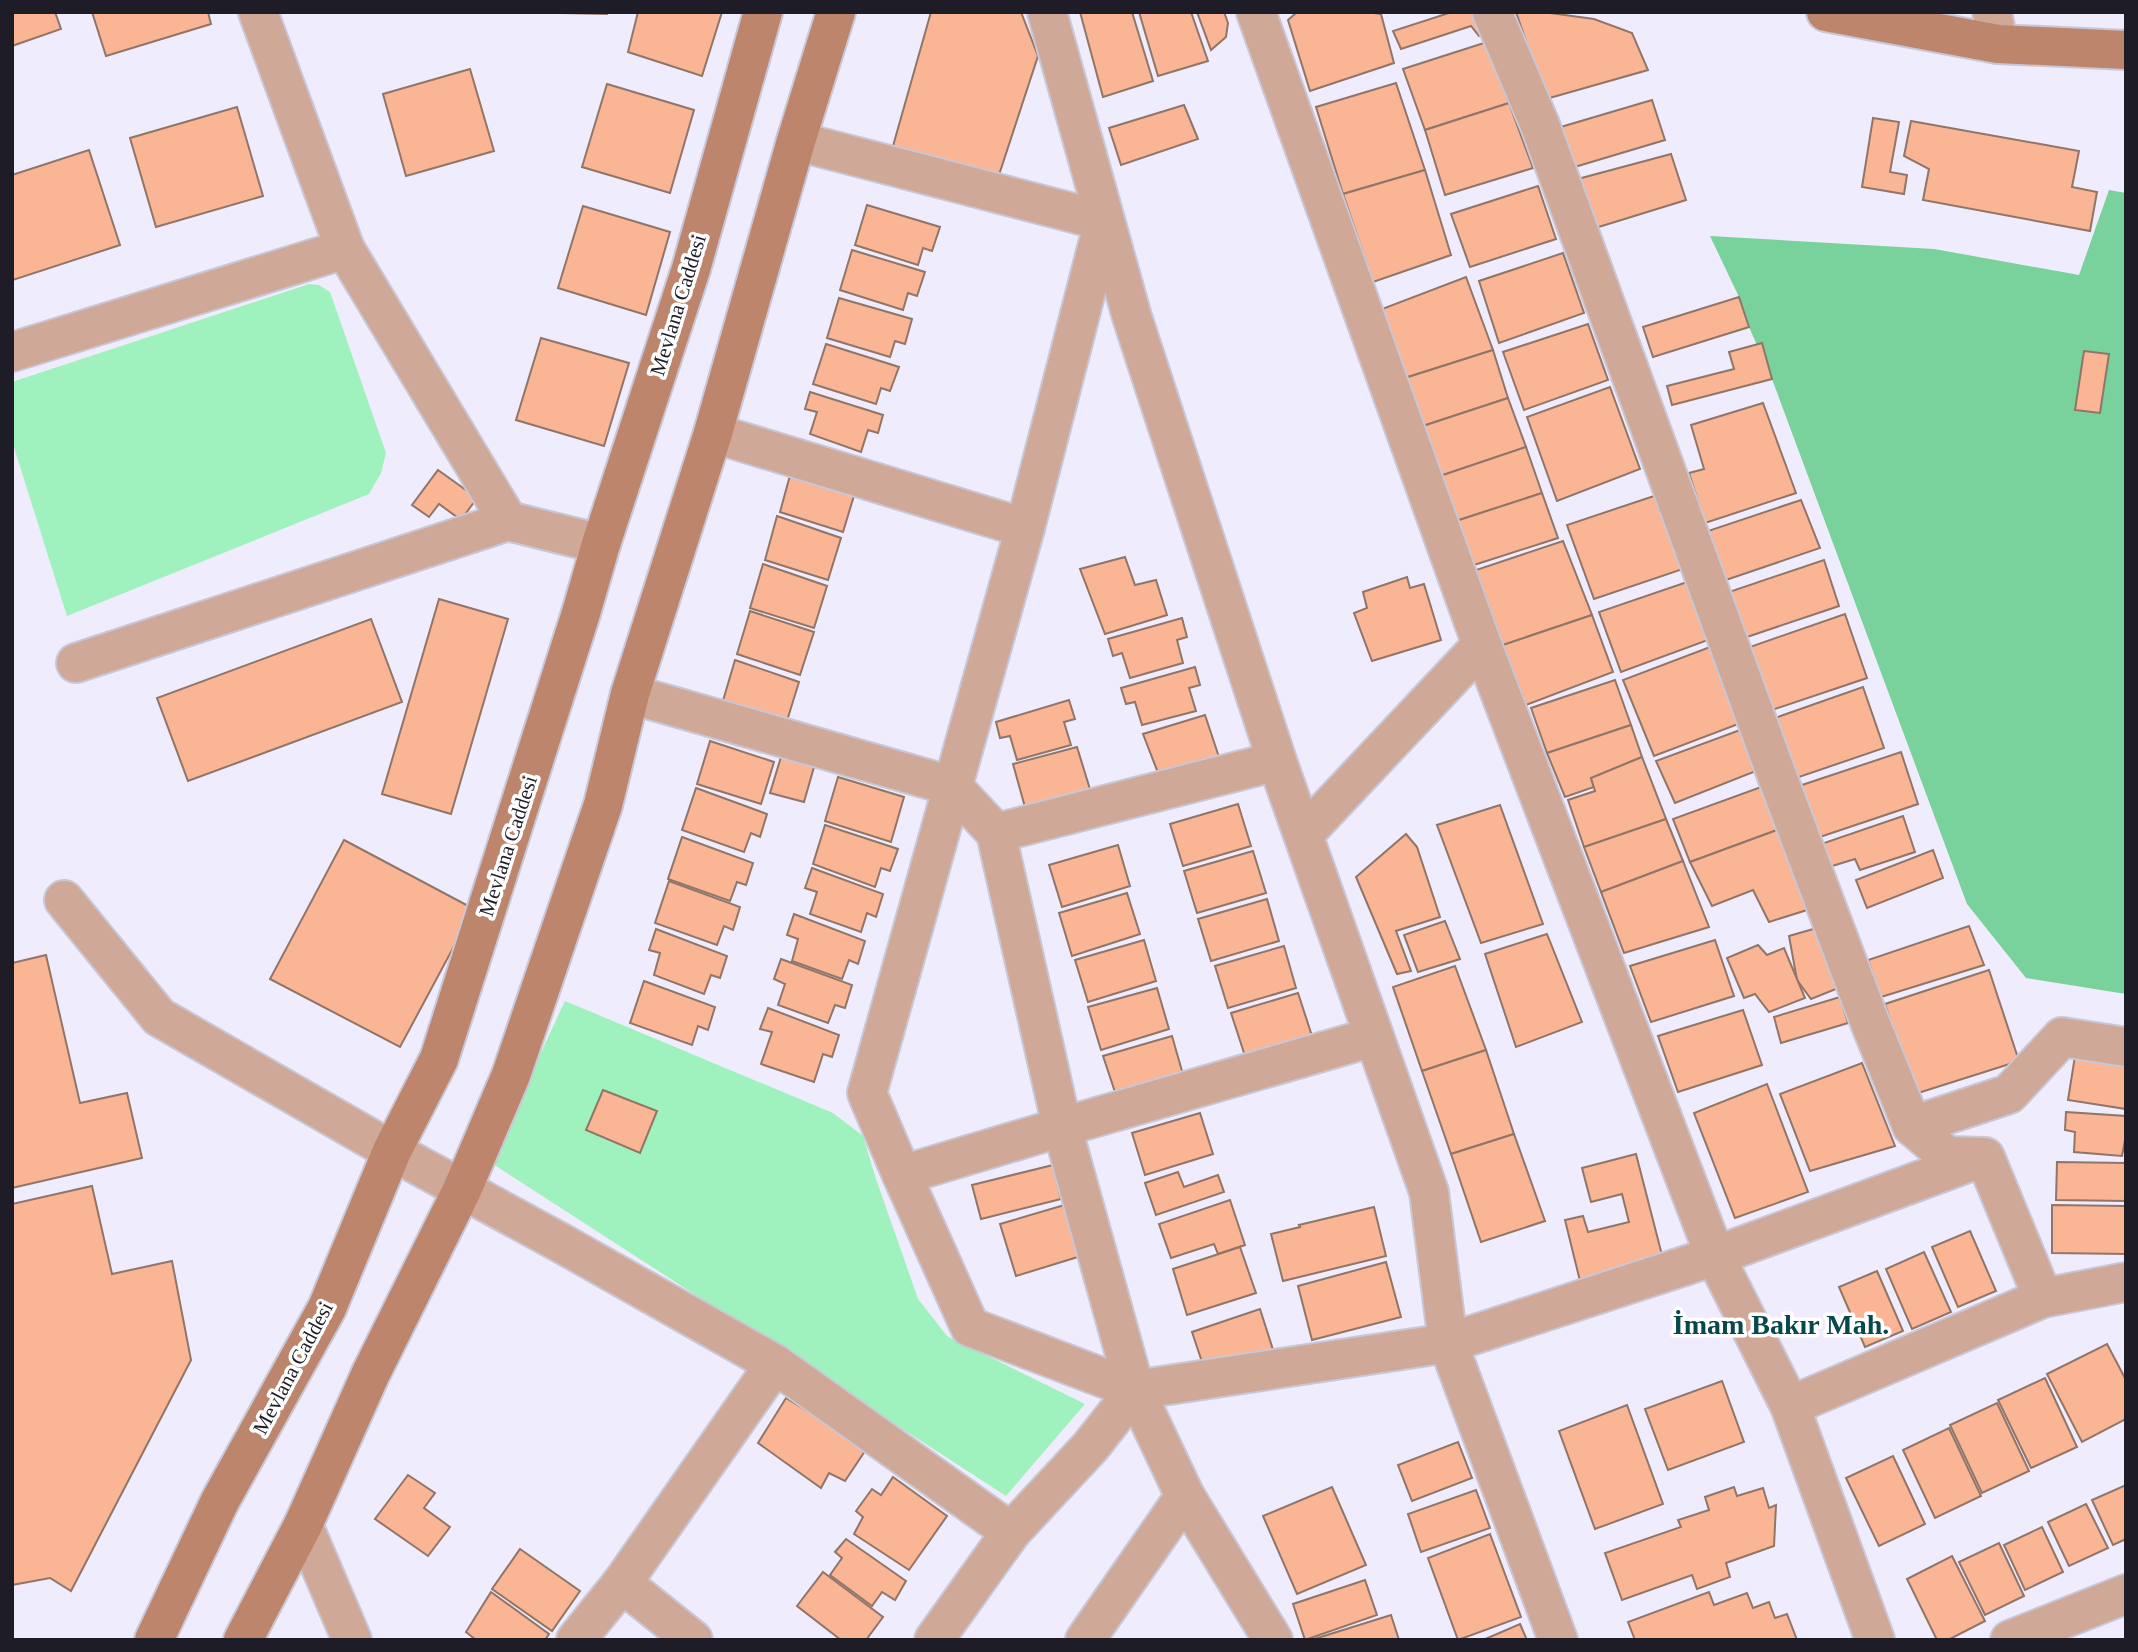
<svg xmlns="http://www.w3.org/2000/svg" width="2138" height="1652" viewBox="0 0 2138 1652" font-family="'Times New Roman',serif">
  <rect width="100%" height="100%" fill="#efecfd"/>
  <g fill="#9ff1bd">
    <polygon points="309,284 319,285 330,292 386,453 381,473 369,494 67,616 12,441 12,382"/>
    <polygon points="565,1001 833,1113 863,1136 875,1176 918,1299 947,1336 1085,1404 1006,1496 490,1162"/>
  </g>
  <polygon fill="#79d19b" points="2109,190 2126,193 2126,994 2026,978 1967,904 1772,379 1749,327 1739,297 1710,236 1934,249 2079,275"/>
  <g fill="#fab594" stroke="#907568" stroke-width="2">
    <polygon points="12,12 55,12 61,29 12,46"/>
    <polygon points="92,12 208,12 211,24 106,56"/>
    <polygon points="515,12 607,12 607,14"/>
    <polygon points="638,12 722,12 702,76 628,52"/>
    <polygon points="931,12 1021,12 1038,56 996,184 891,153"/>
    <polygon points="1080,12 1132,12 1153,81 1103,97"/>
    <polygon points="1139,12 1191,12 1208,61 1158,76"/>
    <polygon points="1197,12 1224,12 1228,23 1226,37 1211,50"/>
    <polygon points="1297,12 1366,12 1381,14 1394,63 1310,91 1288,20"/>
    <polygon points="1452,12 1483,12 1488,31 1479,36 1471,26 1401,49 1393,31"/>
    <polygon points="1516,12 1550,13 1594,19 1632,33 1648,70 1546,99"/>
    <polygon points="1487,42 1509,103 1425,130 1403,69"/>
    <polygon points="470,69 494,151 406,176 383,94"/>
    <polygon points="1396,83 1425,170 1343,194 1316,107"/>
    <polygon points="607,84 694,110 670,193 582,167"/>
    <polygon points="1652,100 1665,140 1568,169 1554,129"/>
    <polygon points="1509,103 1533,168 1445,195 1425,130"/>
    <polygon points="1184,105 1198,139 1121,165 1109,128"/>
    <polygon points="237,107 263,196 156,227 130,138"/>
    <polygon points="1873,118 1899,122 1890,172 1907,175 1904,194 1862,187"/>
    <polygon points="1911,121 2079,151 2072,187 2097,192 2090,231 1923,200 1929,169 1904,156"/>
    <polygon points="89,150 120,245 13,280 12,175"/>
    <polygon points="1671,154 1686,200 1589,230 1574,180"/>
    <polygon points="1425,170 1451,255 1373,282 1343,194"/>
    <polygon points="1538,186 1556,239 1470,267 1451,214"/>
    <polygon points="867,205 940,227 932,251 923,248 918,265 855,245"/>
    <polygon points="583,206 670,232 646,315 558,288"/>
    <polygon points="852,250 925,272 917,296 908,293 903,310 840,290"/>
    <polygon points="1563,253 1584,313 1499,343 1479,281"/>
    <polygon points="1466,277 1493,350 1405,378 1382,309"/>
    <polygon points="1739,297 1749,327 1653,357 1643,327"/>
    <polygon points="839,298 912,319 905,344 895,341 890,357 827,338"/>
    <polygon points="1588,324 1608,380 1524,410 1503,352"/>
    <polygon points="541,338 629,363 604,446 516,420"/>
    <polygon points="1762,343 1772,379 1672,405 1667,386 1734,369 1729,352"/>
    <polygon points="826,344 899,367 890,391 881,388 876,404 813,384"/>
    <polygon points="1493,350 1508,398 1423,426 1405,378"/>
    <polygon points="2084,351 2109,354 2100,413 2075,410"/>
    <polygon points="1610,387 1640,469 1557,501 1527,417"/>
    <polygon points="810,392 883,415 878,433 868,430 861,452 810,434 817,412 805,409"/>
    <polygon points="1508,398 1526,447 1440,476 1423,426"/>
    <polygon points="1763,403 1796,493 1705,523 1689,473 1704,469 1691,425"/>
    <polygon points="1526,447 1542,493 1456,521 1440,476"/>
    <polygon points="792,468 856,489 843,532 780,512"/>
    <polygon points="438,470 477,498 461,520 439,504 429,517 412,505"/>
    <polygon points="1542,493 1558,538 1474,565 1456,521"/>
    <polygon points="1654,496 1683,569 1594,599 1567,525"/>
    <polygon points="1801,500 1820,548 1723,581 1705,532"/>
    <polygon points="777,516 841,538 828,580 765,560"/>
    <polygon points="1563,541 1592,615 1503,645 1476,570"/>
    <polygon points="1125,557 1135,585 1156,580 1167,615 1105,634 1080,569"/>
    <polygon points="1824,560 1839,606 1744,638 1726,593"/>
    <polygon points="763,564 827,586 814,628 750,608"/>
    <polygon points="1407,577 1410,588 1424,584 1441,640 1372,661 1354,613 1367,608 1363,592"/>
    <polygon points="1687,582 1708,640 1621,672 1599,612"/>
    <polygon points="439,599 508,619 451,814 382,794"/>
    <polygon points="750,611 814,632 800,675 737,654"/>
    <polygon points="1845,614 1867,678 1769,711 1747,648"/>
    <polygon points="1592,615 1613,672 1526,705 1503,645"/>
    <polygon points="1182,618 1187,637 1177,640 1183,663 1130,678 1122,653 1113,656 1108,639"/>
    <polygon points="371,619 402,702 188,781 157,698"/>
    <polygon points="1710,647 1741,723 1654,756 1623,680"/>
    <polygon points="735,660 799,682 786,724 722,704"/>
    <polygon points="1195,667 1200,685 1189,688 1196,711 1142,725 1135,702 1126,704 1121,688"/>
    <polygon points="1615,680 1631,725 1547,753 1531,708"/>
    <polygon points="1863,687 1884,748 1793,779 1772,719"/>
    <polygon points="1069,700 1075,719 1064,722 1071,745 1017,760 1010,736 1000,738 996,722"/>
    <polygon points="1205,715 1220,760 1160,778 1143,734"/>
    <polygon points="1631,725 1642,757 1591,778 1594,787 1565,797 1547,753"/>
    <polygon points="1740,730 1756,771 1675,803 1656,761"/>
    <polygon points="710,741 774,762 761,804 697,784"/>
    <polygon points="1077,747 1093,799 1028,818 1013,764"/>
    <polygon points="1901,752 1918,804 1817,838 1799,786"/>
    <polygon points="818,753 804,802 770,793 781,757"/>
    <polygon points="1642,757 1666,819 1584,847 1568,800 1595,791 1591,778"/>
    <polygon points="838,777 904,797 891,842 825,821"/>
    <polygon points="1761,787 1777,830 1690,862 1673,819"/>
    <polygon points="696,788 767,814 760,837 751,833 744,852 682,830"/>
    <polygon points="1238,804 1251,846 1183,866 1170,824"/>
    <polygon points="1500,805 1543,924 1481,943 1437,825"/>
    <polygon points="1903,816 1915,852 1860,870 1855,859 1829,867 1821,844"/>
    <polygon points="1666,819 1683,861 1601,892 1584,847"/>
    <polygon points="825,825 898,849 890,871 881,868 875,887 813,864"/>
    <polygon points="1777,830 1807,910 1769,922 1753,890 1712,906 1690,862"/>
    <polygon points="1406,834 1417,847 1440,917 1396,931 1411,971 1397,974 1356,877"/>
    <polygon points="682,837 753,863 746,885 737,882 730,901 668,879"/>
    <polygon points="344,840 474,909 400,1047 270,979"/>
    <polygon points="1118,845 1130,886 1062,907 1049,865"/>
    <polygon points="1933,850 1943,878 1867,908 1856,880"/>
    <polygon points="1253,851 1266,893 1197,913 1184,871"/>
    <polygon points="1683,861 1709,927 1624,953 1601,892"/>
    <polygon points="812,868 883,894 876,917 867,913 861,932 810,914 817,892 805,888"/>
    <polygon points="669,881 740,907 733,930 724,926 717,945 655,923"/>
    <polygon points="1127,893 1140,934 1072,956 1059,913"/>
    <polygon points="1267,899 1279,941 1211,961 1198,919"/>
    <polygon points="794,914 865,941 858,964 849,960 842,979 792,961 798,939 787,935"/>
    <polygon points="1445,921 1460,959 1418,972 1404,935"/>
    <polygon points="1827,925 1841,987 1811,999 1797,980 1789,936"/>
    <polygon points="1969,926 1984,965 1881,997 1868,960"/>
    <polygon points="656,929 727,956 720,978 711,975 704,994 654,975 660,953 649,950"/>
    <polygon points="1547,934 1582,1022 1516,1047 1485,954"/>
    <polygon points="1144,940 1156,981 1088,1002 1075,960"/>
    <polygon points="1715,940 1734,996 1651,1022 1630,966"/>
    <polygon points="1758,945 1767,955 1784,948 1805,998 1769,1012 1755,994 1744,998 1727,958"/>
    <polygon points="1284,946 1296,988 1228,1008 1215,966"/>
    <polygon points="46,955 80,1103 127,1093 142,1158 12,1188 12,963"/>
    <polygon points="781,959 852,985 845,1008 835,1005 828,1023 778,1005 785,984 774,979"/>
    <polygon points="1455,966 1486,1050 1422,1071 1393,987"/>
    <polygon points="1989,970 2019,1061 1915,1094 1885,1004"/>
    <polygon points="644,981 715,1007 708,1030 698,1026 692,1045 630,1023"/>
    <polygon points="1157,988 1169,1029 1101,1050 1088,1007"/>
    <polygon points="1298,993 1313,1039 1246,1059 1231,1013"/>
    <polygon points="1840,997 1848,1023 1781,1043 1774,1017"/>
    <polygon points="768,1008 839,1035 832,1057 823,1054 814,1082 761,1064 772,1032 760,1029"/>
    <polygon points="1743,1010 1762,1065 1678,1092 1658,1036"/>
    <polygon points="1172,1036 1184,1078 1117,1098 1103,1056"/>
    <polygon points="1486,1050 1514,1134 1451,1154 1422,1071"/>
    <polygon points="2075,1056 2126,1064 2126,1109 2068,1100"/>
    <polygon points="1862,1063 1895,1146 1810,1171 1780,1094"/>
    <polygon points="1767,1084 1808,1192 1735,1218 1694,1113"/>
    <polygon points="603,1090 657,1111 640,1153 586,1130"/>
    <polygon points="2066,1112 2126,1116 2126,1135 2122,1156 2074,1152 2075,1132 2065,1130"/>
    <polygon points="1200,1113 1213,1154 1145,1175 1132,1133"/>
    <polygon points="1514,1134 1545,1221 1481,1242 1451,1154"/>
    <polygon points="1636,1154 1663,1259 1580,1281 1565,1220 1583,1216 1588,1232 1629,1222 1622,1194 1591,1202 1582,1168"/>
    <polygon points="2057,1162 2126,1163 2126,1201 2056,1200"/>
    <polygon points="1053,1165 1061,1199 981,1219 972,1185"/>
    <polygon points="1178,1172 1184,1187 1218,1175 1224,1192 1156,1215 1145,1183"/>
    <polygon points="92,1186 112,1274 172,1261 191,1360 71,1591 50,1578 12,1585 12,1204"/>
    <polygon points="1230,1200 1245,1245 1218,1254 1214,1244 1171,1258 1159,1224"/>
    <polygon points="1078,1201 1094,1252 1016,1276 1000,1224"/>
    <polygon points="2052,1205 2126,1206 2126,1254 2052,1253"/>
    <polygon points="1374,1207 1386,1256 1283,1281 1271,1234 1300,1227 1299,1225"/>
    <polygon points="1970,1231 1996,1291 1958,1307 1932,1247"/>
    <polygon points="1240,1247 1256,1293 1187,1315 1173,1269"/>
    <polygon points="1924,1252 1951,1312 1912,1329 1886,1269"/>
    <polygon points="1386,1262 1401,1317 1312,1340 1298,1286"/>
    <polygon points="1877,1271 1903,1331 1865,1347 1839,1287"/>
    <polygon points="1260,1309 1275,1356 1207,1377 1192,1332"/>
    <polygon points="2107,1344 2126,1380 2126,1419 2082,1442 2047,1374"/>
    <polygon points="2045,1378 2077,1447 2031,1468 1998,1400"/>
    <polygon points="1722,1381 1744,1442 1668,1470 1645,1409"/>
    <polygon points="786,1398 867,1448 845,1481 829,1473 821,1488 758,1443"/>
    <polygon points="1997,1403 2029,1471 1982,1493 1950,1425"/>
    <polygon points="1627,1405 1663,1504 1595,1529 1559,1431"/>
    <polygon points="1949,1428 1981,1496 1935,1518 1903,1450"/>
    <polygon points="1458,1442 1472,1478 1412,1501 1398,1465"/>
    <polygon points="1893,1456 1925,1524 1879,1546 1846,1478"/>
    <polygon points="408,1475 435,1493 424,1508 450,1527 428,1556 375,1519"/>
    <polygon points="893,1477 947,1516 909,1570 854,1534 863,1517 856,1511 872,1489 881,1495"/>
    <polygon points="2126,1485 2126,1539 2113,1545 2092,1500"/>
    <polygon points="1332,1487 1366,1565 1297,1594 1263,1516"/>
    <polygon points="1734,1487 1737,1496 1763,1488 1769,1508 1776,1505 1774,1546 1726,1563 1730,1577 1697,1589 1692,1575 1622,1600 1605,1553 1681,1527 1678,1520 1709,1510 1705,1497"/>
    <polygon points="1476,1490 1490,1528 1421,1552 1408,1514"/>
    <polygon points="2086,1504 2108,1548 2069,1566 2048,1522"/>
    <polygon points="2042,1527 2063,1572 2025,1590 2004,1545"/>
    <polygon points="1490,1534 1521,1617 1458,1640 1428,1558"/>
    <polygon points="846,1539 906,1581 895,1600 882,1592 872,1606 830,1575 842,1558 835,1552"/>
    <polygon points="1999,1543 2024,1596 1985,1615 1959,1562"/>
    <polygon points="520,1549 580,1591 552,1631 492,1589"/>
    <polygon points="1952,1556 1985,1621 1948,1640 1937,1640 1907,1579"/>
    <polygon points="823,1572 883,1617 866,1640 841,1640 797,1606"/>
    <polygon points="1365,1580 1377,1615 1305,1640 1293,1604"/>
    <polygon points="491,1592 549,1634 545,1640 476,1640 466,1632"/>
    <polygon points="1709,1592 1714,1605 1747,1593 1753,1608 1769,1602 1775,1618 1787,1614 1797,1640 1635,1640 1628,1622"/>
    <polygon points="1391,1615 1399,1640 1311,1640"/>
    <polygon points="1520,1624 1527,1640 1483,1640"/>
  </g>
  <g fill="none" stroke-linecap="round" stroke-linejoin="round">
    <defs>
      <g id="minor">
        <polyline points="258,12 345,249 508,521 601,544"/>
        <polyline points="1047,12 1132,317 1277,761 1429,1192 1448,1343 1558,1640"/>
        <polyline points="1256,12 1482,645 1715,1256 1790,1406 1875,1640"/>
        <polyline points="1492,12 1540,125 1777,776 1871,1025 1912,1126 1947,1156 1985,1157 2043,1298 1790,1406"/>
        <polyline points="1992,12 1998,44"/>
        <polyline points="12,352 345,249"/>
        <polyline points="713,433 1025,528"/>
        <polyline points="76,663 508,521"/>
        <polyline points="630,694 952,786 996,833 1062,1127 1135,1390 970,1327 902,1175 867,1093 1025,528 1104,221 796,141"/>
        <polyline points="996,833 1277,761"/>
        <polyline points="1304,834 1482,645"/>
        <polyline points="64,900 159,1017 392,1151 561,1243 775,1364 1011,1532"/>
        <polyline points="1912,1126 2009,1094 2062,1037 2126,1047"/>
        <polyline points="902,1175 1062,1127 1373,1037"/>
        <polyline points="2043,1298 2126,1282"/>
        <polyline points="1135,1390 1185,1496 1273,1640"/>
        <polyline points="303,1525 352,1640"/>
        <polyline points="622,1583 693,1640"/>
        <polyline points="576,1640 622,1583 775,1364"/>
        <polyline points="934,1640 1011,1532 1091,1446 1135,1390 1448,1343 1715,1256 1978,1159"/>
        <polyline points="1085,1640 1185,1496"/>
        <polyline points="2010,1640 2126,1594"/>
      </g>
      <g id="secondary">
        <polyline points="1826,12 1998,44 2126,50"/>
        <polyline points="154,1640 220,1501 327,1308 392,1151 439,1059 581,613 601,544 691,269 763,12"/>
        <polyline points="243,1640 303,1525 371,1373 462,1190 511,1075 603,805 630,694 713,433 796,141 836,12"/>
      </g>
    </defs>
    <use href="#minor" stroke="#c9c7d6" stroke-width="42"/>
    <use href="#secondary" stroke="#c9c7d6" stroke-width="42"/>
    <use href="#minor" stroke="#cfa897" stroke-width="38"/>
    <use href="#secondary" stroke="#bd856b" stroke-width="38"/>
  </g>
  <g text-anchor="middle" stroke-width="7" stroke-linejoin="round" paint-order="stroke">
    <g font-size="21" fill="#1e1c26" stroke="#fff">
      <text transform="translate(678 305) rotate(-73)" y="7">Mevlana Caddesi</text>
      <text transform="translate(508 846) rotate(-72)" y="7">Mevlana Caddesi</text>
      <text transform="translate(293 1368) rotate(-62)" y="7">Mevlana Caddesi</text>
    </g>
    <g font-size="28" font-weight="bold" fill="#06484b" stroke="#fff">
      <text x="1781" y="1334">İmam Bakır Mah.</text>
    </g>
  </g>
  <rect width="2138" height="1652" fill="none" stroke="#1e1c26" stroke-width="28"/>
</svg>
